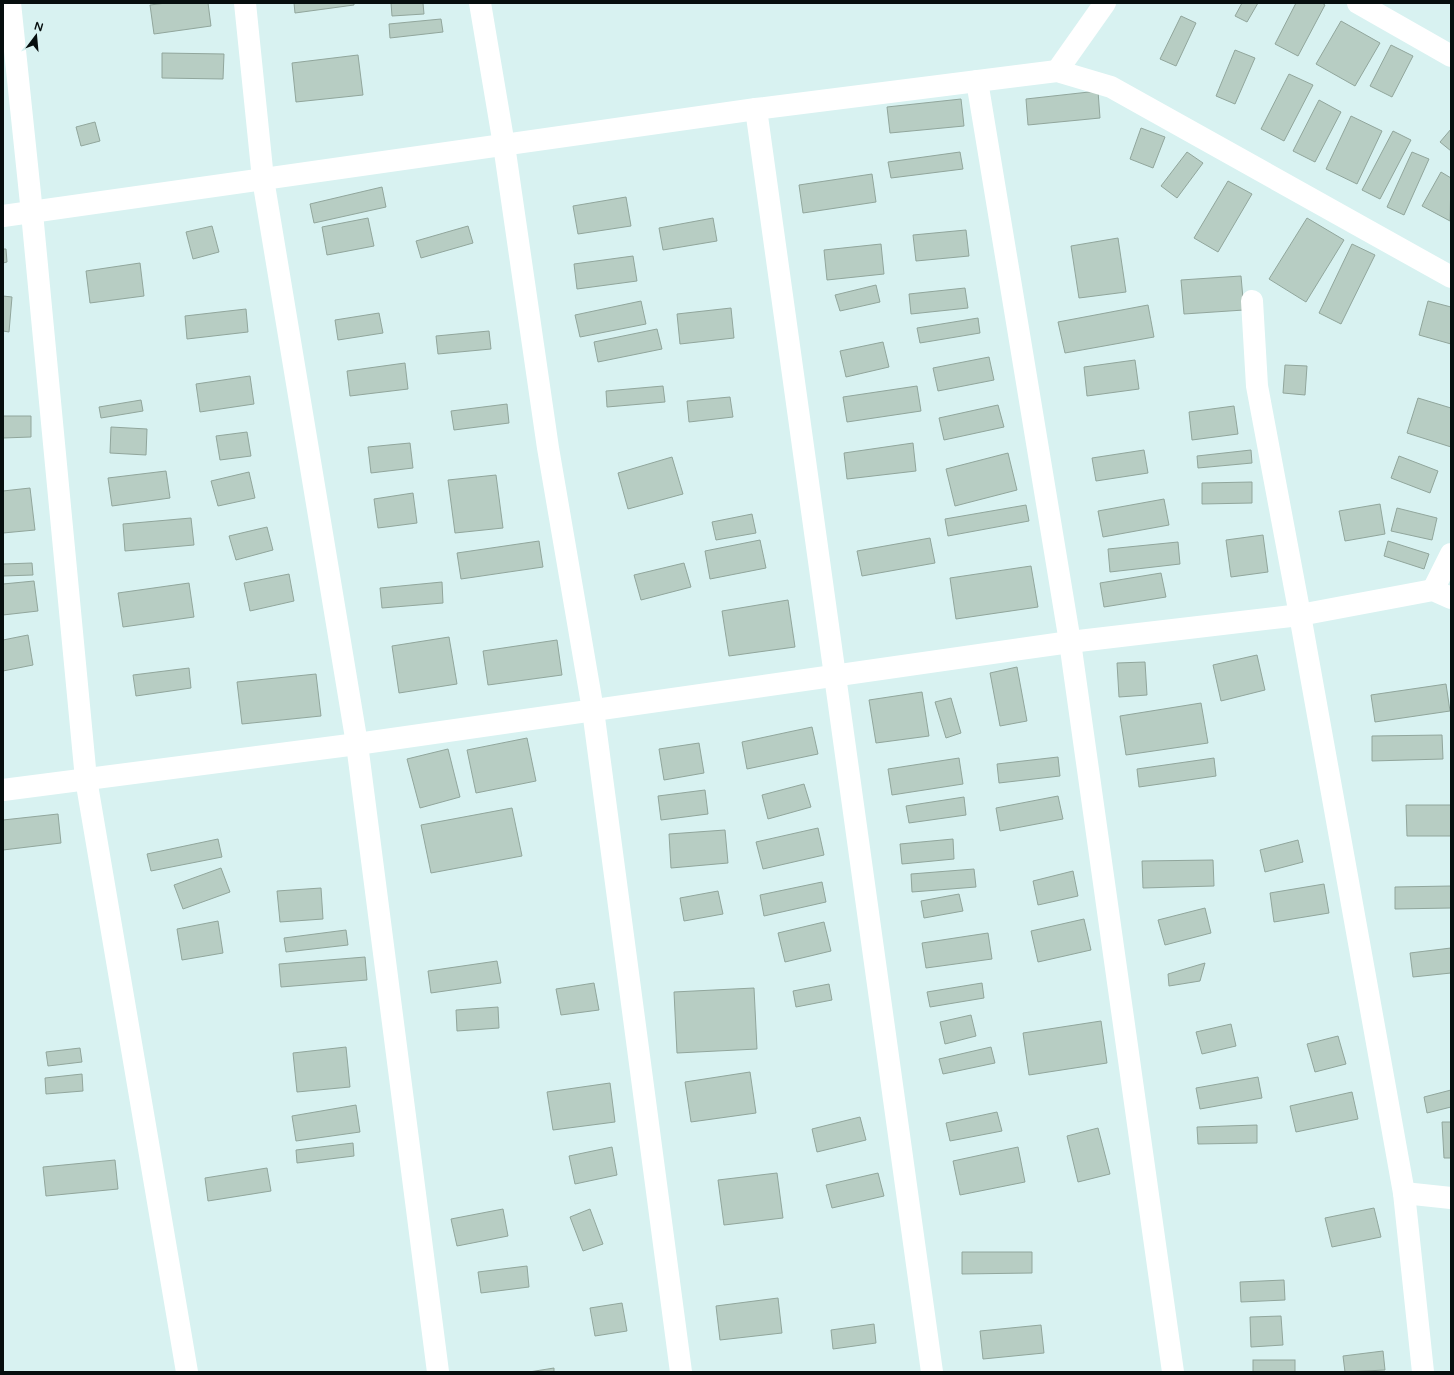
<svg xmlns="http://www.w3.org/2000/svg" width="1454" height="1375" viewBox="0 0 1454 1375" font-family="'Varela Round',sans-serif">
  <rect width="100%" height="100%" fill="#d8f2f1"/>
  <g fill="#b7cdc3" stroke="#91a69c">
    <polygon points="166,3 208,3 211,26 154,34 150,5"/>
    <polygon points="294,3 354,3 354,5 295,13"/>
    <polygon points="391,3 423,3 424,14 392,16"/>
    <polygon points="1242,3 1258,3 1247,22 1235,16"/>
    <polygon points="1296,3 1322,3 1325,5 1298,56 1275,44"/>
    <polygon points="1181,16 1196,23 1176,66 1160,59"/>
    <polygon points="441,19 443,32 390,38 389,24"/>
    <polygon points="1341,21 1380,43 1355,86 1316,64"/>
    <polygon points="1391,45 1413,56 1392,97 1370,86"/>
    <polygon points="1235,50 1255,58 1235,104 1216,96"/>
    <polygon points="162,53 224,54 223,79 162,78"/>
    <polygon points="358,55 363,95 296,102 292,63"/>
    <polygon points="1289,74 1313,85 1284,141 1261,129"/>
    <polygon points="1098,91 1100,118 1028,125 1026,99"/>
    <polygon points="961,99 964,126 890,133 887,107"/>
    <polygon points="1319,100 1341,112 1315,162 1293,151"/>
    <polygon points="1351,116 1382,131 1357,184 1326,169"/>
    <polygon points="95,122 100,141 81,146 76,127"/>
    <polygon points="1141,128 1165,137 1153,168 1130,159"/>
    <polygon points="1451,129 1451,151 1440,142"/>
    <polygon points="1393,131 1411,140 1380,199 1362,190"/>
    <polygon points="960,152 963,169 891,178 888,162"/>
    <polygon points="1187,152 1203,163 1177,198 1161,186"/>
    <polygon points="1412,152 1429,159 1404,215 1387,207"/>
    <polygon points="1441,172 1451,178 1450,221 1422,206"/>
    <polygon points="872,174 876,202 803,213 799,185"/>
    <polygon points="1228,181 1252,194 1218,252 1194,238"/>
    <polygon points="382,187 386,207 314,223 310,204"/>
    <polygon points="626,197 631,226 578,234 573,206"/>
    <polygon points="368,218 374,246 327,255 322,227"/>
    <polygon points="713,218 717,241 663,250 659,228"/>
    <polygon points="1307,218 1344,240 1306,302 1269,279"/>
    <polygon points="212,226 219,252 193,259 186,232"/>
    <polygon points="468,226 473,243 421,258 416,241"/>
    <polygon points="966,230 969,256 916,261 913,235"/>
    <polygon points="1118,238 1126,292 1079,298 1071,246"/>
    <polygon points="881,244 884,274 827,280 824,250"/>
    <polygon points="1352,244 1375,255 1341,324 1319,313"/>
    <polygon points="3,249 6,249 7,262 3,263"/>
    <polygon points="633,256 637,281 577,289 574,264"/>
    <polygon points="140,263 144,296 90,303 86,271"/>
    <polygon points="1241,276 1244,310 1184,314 1181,280"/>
    <polygon points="876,285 880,302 840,311 835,295"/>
    <polygon points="965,288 968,308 911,314 909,294"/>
    <polygon points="3,296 12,297 9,332 3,331"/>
    <polygon points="641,301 646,324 580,337 575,315"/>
    <polygon points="1428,301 1451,307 1451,344 1419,335"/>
    <polygon points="1148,305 1154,337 1065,353 1058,322"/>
    <polygon points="731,308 734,338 680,344 677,314"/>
    <polygon points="246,309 248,332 187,339 185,316"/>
    <polygon points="379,313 383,333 338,340 335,320"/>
    <polygon points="978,318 980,333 920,343 917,328"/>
    <polygon points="657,329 662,349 598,362 594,342"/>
    <polygon points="489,331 491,349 438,354 436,336"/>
    <polygon points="883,342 889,367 846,377 840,351"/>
    <polygon points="989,357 994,380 938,391 933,368"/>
    <polygon points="1135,360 1139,389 1087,396 1084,367"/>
    <polygon points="405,363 408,389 350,396 347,371"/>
    <polygon points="1285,365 1307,366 1305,395 1283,393"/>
    <polygon points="250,376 254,404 200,412 196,384"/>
    <polygon points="663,386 665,402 607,407 606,391"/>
    <polygon points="917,386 921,411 847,422 843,397"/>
    <polygon points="730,397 733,417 689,422 687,401"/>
    <polygon points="1418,398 1451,408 1451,447 1407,433"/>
    <polygon points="141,400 143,411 101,418 99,407"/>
    <polygon points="507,404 509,423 454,430 451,411"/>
    <polygon points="998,405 1004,427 944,440 939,418"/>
    <polygon points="1234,406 1238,434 1192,440 1189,412"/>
    <polygon points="3,416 31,416 31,437 3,438"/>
    <polygon points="111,427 147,429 146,455 110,453"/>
    <polygon points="247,432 251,456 220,460 216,436"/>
    <polygon points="410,443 413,468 371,473 368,447"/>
    <polygon points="913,443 916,471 847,479 844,453"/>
    <polygon points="1144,450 1148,473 1096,481 1092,458"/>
    <polygon points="1251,450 1252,463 1198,468 1197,456"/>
    <polygon points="1008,453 1017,490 955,506 946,469"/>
    <polygon points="1399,456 1438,471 1430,493 1391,478"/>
    <polygon points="672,457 683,494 628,509 618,473"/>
    <polygon points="166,471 170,498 112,506 108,478"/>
    <polygon points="249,472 255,498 218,506 211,481"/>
    <polygon points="496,475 503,528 455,533 448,480"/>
    <polygon points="1252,482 1252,503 1202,504 1202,483"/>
    <polygon points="30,488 35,530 3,533 3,491"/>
    <polygon points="413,493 417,523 378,528 374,499"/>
    <polygon points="1164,499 1169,525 1103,537 1098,511"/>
    <polygon points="1380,504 1385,534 1345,541 1339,511"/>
    <polygon points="1026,505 1029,521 948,536 945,519"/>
    <polygon points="1397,508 1437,518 1432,540 1391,531"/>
    <polygon points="752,514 756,533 716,540 712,522"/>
    <polygon points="191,518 194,545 125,551 123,524"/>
    <polygon points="267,527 273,550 236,560 229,536"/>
    <polygon points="1263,535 1268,572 1231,577 1226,540"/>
    <polygon points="930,538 935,563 862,576 857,551"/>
    <polygon points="760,540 766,568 710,579 705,551"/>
    <polygon points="539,541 543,567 461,579 457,553"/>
    <polygon points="1388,541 1429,554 1424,569 1384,556"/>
    <polygon points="1178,542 1180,564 1110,572 1108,549"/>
    <polygon points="32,563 33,575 3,576 3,564"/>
    <polygon points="684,563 691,587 641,600 634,575"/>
    <polygon points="1031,566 1038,607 956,619 950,578"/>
    <polygon points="1161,573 1166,597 1104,607 1100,583"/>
    <polygon points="289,574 294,601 250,611 244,583"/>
    <polygon points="34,581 38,611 3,615 3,584"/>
    <polygon points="442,582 443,603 382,608 380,588"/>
    <polygon points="189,583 194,617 123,627 118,593"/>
    <polygon points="788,600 795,647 729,656 722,611"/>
    <polygon points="28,635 33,665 3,671 3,640"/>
    <polygon points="449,637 457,684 399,693 392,646"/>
    <polygon points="557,640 562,675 488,685 483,651"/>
    <polygon points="1257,655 1265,690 1221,701 1213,665"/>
    <polygon points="1145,662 1147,695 1119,697 1117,663"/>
    <polygon points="1017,667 1027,721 1000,726 990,673"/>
    <polygon points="189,668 191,688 136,696 133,675"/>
    <polygon points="316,674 321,716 242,724 237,682"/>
    <polygon points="1446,684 1450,711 1375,722 1371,695"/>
    <polygon points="922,692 929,736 876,743 869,700"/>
    <polygon points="951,698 961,733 946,738 935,702"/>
    <polygon points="1201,703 1208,743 1126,755 1120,716"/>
    <polygon points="812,727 818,754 747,769 742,742"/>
    <polygon points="1442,735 1443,759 1372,761 1372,736"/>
    <polygon points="527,738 536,781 476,793 467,750"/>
    <polygon points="699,743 704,773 664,780 659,749"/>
    <polygon points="448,749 460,797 420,808 407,759"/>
    <polygon points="1058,757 1060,776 999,783 997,764"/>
    <polygon points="959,758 963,784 892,795 888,769"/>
    <polygon points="1214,758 1216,776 1139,787 1137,769"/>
    <polygon points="804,784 811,807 768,819 762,795"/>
    <polygon points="705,790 708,814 661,820 658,796"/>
    <polygon points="1058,796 1063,819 1000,831 996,808"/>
    <polygon points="964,797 966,815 909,823 906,806"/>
    <polygon points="1406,805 1451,805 1451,836 1407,836"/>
    <polygon points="512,808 522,856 431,873 421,825"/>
    <polygon points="58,814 61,843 3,850 3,820"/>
    <polygon points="818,828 824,855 763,869 756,842"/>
    <polygon points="725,830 728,863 671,868 669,834"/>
    <polygon points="218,839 222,857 151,871 147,854"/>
    <polygon points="953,839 954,859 902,864 900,844"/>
    <polygon points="1298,840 1303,862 1265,872 1260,850"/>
    <polygon points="1213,860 1214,886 1143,888 1142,861"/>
    <polygon points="221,868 230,892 183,909 174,885"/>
    <polygon points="974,869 976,887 912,892 911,874"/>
    <polygon points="1073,871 1078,896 1038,905 1033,881"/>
    <polygon points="822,882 826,902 764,916 760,895"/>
    <polygon points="1324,884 1329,913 1274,922 1270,893"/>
    <polygon points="1451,886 1451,908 1395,909 1395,887"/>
    <polygon points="321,888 323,919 280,922 277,891"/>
    <polygon points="718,891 723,914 684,921 680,898"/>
    <polygon points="959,894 963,911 924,918 921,901"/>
    <polygon points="1205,908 1211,933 1165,945 1158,920"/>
    <polygon points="1084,919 1091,950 1038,962 1031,931"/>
    <polygon points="218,921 223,953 182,960 177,929"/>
    <polygon points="824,922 831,951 785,962 778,933"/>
    <polygon points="346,930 348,945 286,952 284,938"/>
    <polygon points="988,933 992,959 926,968 922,943"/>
    <polygon points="1451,948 1451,973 1413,977 1410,953"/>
    <polygon points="365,957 367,980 281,987 279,964"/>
    <polygon points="497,961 501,983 431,993 428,971"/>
    <polygon points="1205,963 1200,981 1169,986 1168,974"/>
    <polygon points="594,983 599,1010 561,1015 556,989"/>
    <polygon points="982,983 984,998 930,1007 927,992"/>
    <polygon points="829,984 832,1000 796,1007 793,991"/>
    <polygon points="754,988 757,1049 677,1053 674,992"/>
    <polygon points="498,1007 499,1028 457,1031 456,1010"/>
    <polygon points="971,1015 976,1036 945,1044 940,1022"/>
    <polygon points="1101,1021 1107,1063 1029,1075 1023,1033"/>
    <polygon points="1231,1024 1236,1046 1202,1054 1196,1032"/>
    <polygon points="1338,1036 1346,1064 1315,1072 1307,1044"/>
    <polygon points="346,1047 350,1087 297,1092 293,1053"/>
    <polygon points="991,1047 995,1063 943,1074 939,1059"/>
    <polygon points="80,1048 82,1062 48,1066 46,1052"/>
    <polygon points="750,1072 756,1113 691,1122 685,1082"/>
    <polygon points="82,1074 83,1091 46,1094 45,1078"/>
    <polygon points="1258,1077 1262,1098 1200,1109 1196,1088"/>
    <polygon points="610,1083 615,1122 553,1130 547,1092"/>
    <polygon points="1451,1090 1451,1107 1427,1113 1424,1097"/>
    <polygon points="1352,1092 1358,1119 1296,1132 1290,1106"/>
    <polygon points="356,1105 360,1132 296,1141 292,1116"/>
    <polygon points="997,1112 1002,1131 950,1141 946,1123"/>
    <polygon points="860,1117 866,1140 817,1152 812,1129"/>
    <polygon points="1442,1122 1451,1122 1451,1158 1444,1158"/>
    <polygon points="1257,1125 1257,1143 1198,1144 1197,1127"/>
    <polygon points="1098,1128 1110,1174 1078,1182 1067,1136"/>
    <polygon points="353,1143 354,1156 297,1163 296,1150"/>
    <polygon points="612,1147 617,1175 575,1184 569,1156"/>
    <polygon points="1018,1147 1025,1182 960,1195 953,1161"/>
    <polygon points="115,1160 118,1189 46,1196 43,1167"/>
    <polygon points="267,1168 271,1191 208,1201 205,1178"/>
    <polygon points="777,1173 783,1218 724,1225 718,1180"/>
    <polygon points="878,1173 884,1196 832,1208 826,1185"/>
    <polygon points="1374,1208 1381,1237 1332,1247 1325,1218"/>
    <polygon points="503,1209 508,1236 457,1246 451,1219"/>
    <polygon points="590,1209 603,1244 583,1251 570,1217"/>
    <polygon points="962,1252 1032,1252 1032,1273 962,1274"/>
    <polygon points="527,1266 529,1287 481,1293 478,1272"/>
    <polygon points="1284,1280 1285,1300 1241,1302 1240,1282"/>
    <polygon points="778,1298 782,1333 720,1340 716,1306"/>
    <polygon points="622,1303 627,1331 595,1336 590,1308"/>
    <polygon points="1281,1316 1283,1345 1251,1347 1250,1317"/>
    <polygon points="874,1324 876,1343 833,1349 831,1330"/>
    <polygon points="1041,1325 1044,1353 983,1359 980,1331"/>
    <polygon points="1383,1351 1385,1370 1345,1372 1343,1356"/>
    <rect x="1253" y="1360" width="42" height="12"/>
    <polygon points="554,1368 554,1372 529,1372"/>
  </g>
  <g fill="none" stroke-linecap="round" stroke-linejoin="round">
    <g stroke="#fff" stroke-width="22">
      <polyline points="10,3 32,213 86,779 187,1372"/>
      <polyline points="245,3 263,179 357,744 438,1372"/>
      <polyline points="480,3 504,145 548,448 593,710 681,1372"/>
      <polyline points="1358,3 1451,56"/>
      <polyline points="1057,71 1105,3"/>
      <polyline points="977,81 1070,642 1173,1372"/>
      <polyline points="756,109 932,1372"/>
      <polyline points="3,216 756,109 1057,71 1111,87 1451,277"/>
      <polyline points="1252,301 1257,386 1300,615 1404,1193 1423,1372"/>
      <polyline points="1433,590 1451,554"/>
      <polyline points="3,790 357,744 1070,642 1300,615 1433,590 1451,598"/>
      <polyline points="1404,1193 1451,1198"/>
    </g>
  </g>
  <rect width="1454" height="1375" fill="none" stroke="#060e0e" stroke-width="8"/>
  <g transform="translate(36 36) rotate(16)" stroke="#d8f2f1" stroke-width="3" paint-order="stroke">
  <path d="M0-3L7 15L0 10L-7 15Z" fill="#060e0e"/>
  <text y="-6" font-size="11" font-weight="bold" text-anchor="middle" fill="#060e0e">N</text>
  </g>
</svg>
